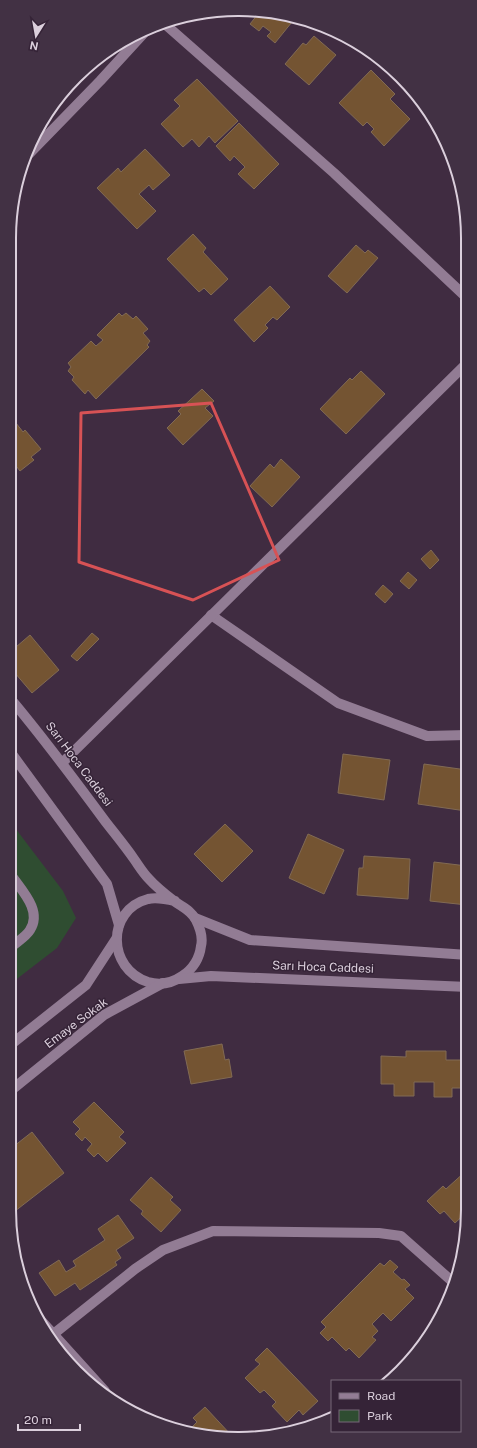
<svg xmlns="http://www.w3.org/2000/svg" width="477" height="1448" viewBox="0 0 477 1448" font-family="'Public Sans',sans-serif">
  <rect width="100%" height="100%" fill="#402c41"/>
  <polygon fill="#2f4d31" points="9,820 63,891 76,918 57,948 9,985"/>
  <g fill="#745432" stroke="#816a54">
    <polygon points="258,14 296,17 275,43 267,36 271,32 263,26 259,31 250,24"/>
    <polygon points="314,36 336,55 309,85 285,64 303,43 306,45"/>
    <polygon points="371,70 395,94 390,99 410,119 384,146 371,132 374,129 367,122 363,126 339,103"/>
    <polygon points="197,79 238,121 215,143 209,136 199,147 192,139 183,147 161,124 180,106 174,100"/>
    <polygon points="239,123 279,164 254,189 238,174 245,167 234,156 230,161 216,146"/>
    <polygon points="145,149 170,175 153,190 149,185 139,194 156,211 137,229 97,188 118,168 121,172"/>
    <polygon points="193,234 206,248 203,252 228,279 211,295 204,288 199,292 167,259"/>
    <polygon points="356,245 365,253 368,250 378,258 347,293 328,276"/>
    <polygon points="270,286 290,307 277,320 273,317 265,325 268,328 254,342 234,320"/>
    <polygon points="119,313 122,316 126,313 133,319 136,316 148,329 143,333 150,341 147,345 149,347 96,399 88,390 85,394 72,380 74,377 68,371 71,367 68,363 91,341 96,346 103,340 97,335"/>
    <polygon points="361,371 385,394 346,434 320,409 350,378 352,380"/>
    <polygon points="202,389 214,401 205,408 213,416 183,445 167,428 181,414 178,411"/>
    <polygon points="16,423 23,432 25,430 41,449 31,457 34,460 20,471 9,457 9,428"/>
    <polygon points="281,459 300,477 272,507 250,486 270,464 274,468"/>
    <polygon points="431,550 439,560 430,569 421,559"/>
    <polygon points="408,572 417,580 409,589 400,581"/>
    <polygon points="383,585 393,594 385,603 375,594"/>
    <polygon points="92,633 99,639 77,661 71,656"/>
    <polygon points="30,635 59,670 32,693 9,666 9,653"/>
    <polygon points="343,754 390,760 384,800 338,793"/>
    <polygon points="424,764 467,770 467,801 466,811 418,804"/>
    <polygon points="225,824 253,851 222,882 194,854"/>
    <polygon points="308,834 344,850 324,894 289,878"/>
    <polygon points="364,856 410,859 408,899 357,895 359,868 363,868"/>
    <polygon points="434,862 467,866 467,905 430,901"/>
    <polygon points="222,1044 225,1060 229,1059 232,1077 191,1084 184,1051"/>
    <polygon points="406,1051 446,1051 446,1060 467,1060 467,1088 452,1088 452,1097 434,1097 434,1082 414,1082 414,1096 394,1096 394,1084 381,1084 381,1056 406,1057"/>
    <polygon points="94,1102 124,1132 119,1137 126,1143 107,1162 98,1153 94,1157 87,1150 92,1144 85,1137 82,1141 75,1134 80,1129 73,1122"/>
    <polygon points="32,1132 64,1173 10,1215 9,1150"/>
    <polygon points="466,1171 468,1173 468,1211 455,1223 444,1211 440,1214 427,1201 443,1186 446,1189"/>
    <polygon points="151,1177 173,1197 170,1200 181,1210 161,1232 141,1214 143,1211 130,1200"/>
    <polygon points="118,1215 134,1238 116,1250 121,1258 115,1262 117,1265 80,1290 75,1283 55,1296 39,1273 59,1260 66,1272 76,1266 73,1261 105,1240 98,1229"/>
    <polygon points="390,1260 398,1267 393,1272 402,1280 404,1279 410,1285 405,1289 414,1298 391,1321 383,1313 372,1324 378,1331 372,1337 376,1340 359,1358 349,1348 346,1351 332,1337 328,1341 320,1333 326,1327 321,1322 380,1263 384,1266"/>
    <polygon points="267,1348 318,1401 303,1415 299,1410 287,1422 272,1406 276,1402 264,1390 260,1393 245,1378 260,1364 255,1360"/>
    <polygon points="205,1407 232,1436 209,1437 188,1431 197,1422 193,1418"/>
  </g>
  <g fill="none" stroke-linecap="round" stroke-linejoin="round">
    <g stroke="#927c94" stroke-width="10">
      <polyline points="166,25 334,173 466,297"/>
      <polyline points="29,154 100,81 144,33"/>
      <polyline points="211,615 338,703 427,736 467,735"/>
      <path d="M9 697C43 737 74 779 105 821 115 834 125 846 134 859 139 866 143 873 149 879 156 887 165 894 174 901 182 907 191 910 196 920 200 928 203 938 201 946 198 971 172 989 148 982 107 969 106 910 148 899 157 897 166 899 175 901"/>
      <polyline points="9,750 107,884 119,925"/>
      <polyline points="62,763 466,364"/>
      <path d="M9 872C20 889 43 910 30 930 26 937 15 943 9 949"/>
      <polyline points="195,918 250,940 468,955"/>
      <polyline points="179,979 211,976 468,987"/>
      <polyline points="9,1046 86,985 116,939"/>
      <polyline points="9,1092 104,1015 163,983"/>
      <polyline points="38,1317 105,1391"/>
      <polyline points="51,1336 135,1269 163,1250 213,1231 379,1233 401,1236 454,1283"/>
    </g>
  </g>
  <path fill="none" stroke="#d75255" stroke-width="3" stroke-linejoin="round" d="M211 403 279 560 193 600 79 562 81 413Z"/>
  <g text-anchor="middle" stroke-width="3" stroke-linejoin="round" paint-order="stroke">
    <g font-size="12" fill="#dbcfdc" stroke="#352337">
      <text transform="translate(79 764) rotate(53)" y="4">Sarı Hoca Caddesi</text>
      <text transform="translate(323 967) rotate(2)" y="4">Sarı Hoca Caddesi</text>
      <text transform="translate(76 1023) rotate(-37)" y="4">Emaye Sokak</text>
    </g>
  </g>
  <path d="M0 0H477V1448H0ZM238 16H239A222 222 0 0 1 461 238V1210A222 222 0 0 1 239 1432H238A222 222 0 0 1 16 1210V238A222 222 0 0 1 238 16Z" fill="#423144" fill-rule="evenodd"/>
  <path fill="none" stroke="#dbcfdc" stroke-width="2" d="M238 16H239A222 222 0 0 1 461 238V1210A222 222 0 0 1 239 1432H238A222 222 0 0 1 16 1210V238A222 222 0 0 1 238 16Z"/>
  <rect x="331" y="1380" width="130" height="52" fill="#352337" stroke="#776879"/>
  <rect x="339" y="1393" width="20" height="6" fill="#927c94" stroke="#776879"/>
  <text x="367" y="1400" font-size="12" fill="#dbcfdc">Road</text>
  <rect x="339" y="1410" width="20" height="12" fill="#2f4d31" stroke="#776879"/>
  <text x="367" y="1420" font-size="12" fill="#dbcfdc">Park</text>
  <g transform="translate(36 36) rotate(191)" stroke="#352337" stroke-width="3" paint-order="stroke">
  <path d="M0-3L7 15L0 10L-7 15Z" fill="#dbcfdc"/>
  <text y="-6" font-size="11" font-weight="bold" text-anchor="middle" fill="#dbcfdc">N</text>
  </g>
  <path d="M18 1424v6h62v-6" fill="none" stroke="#dbcfdc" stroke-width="2"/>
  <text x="24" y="1424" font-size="12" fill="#dbcfdc" stroke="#352337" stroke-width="3" paint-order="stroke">20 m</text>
</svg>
